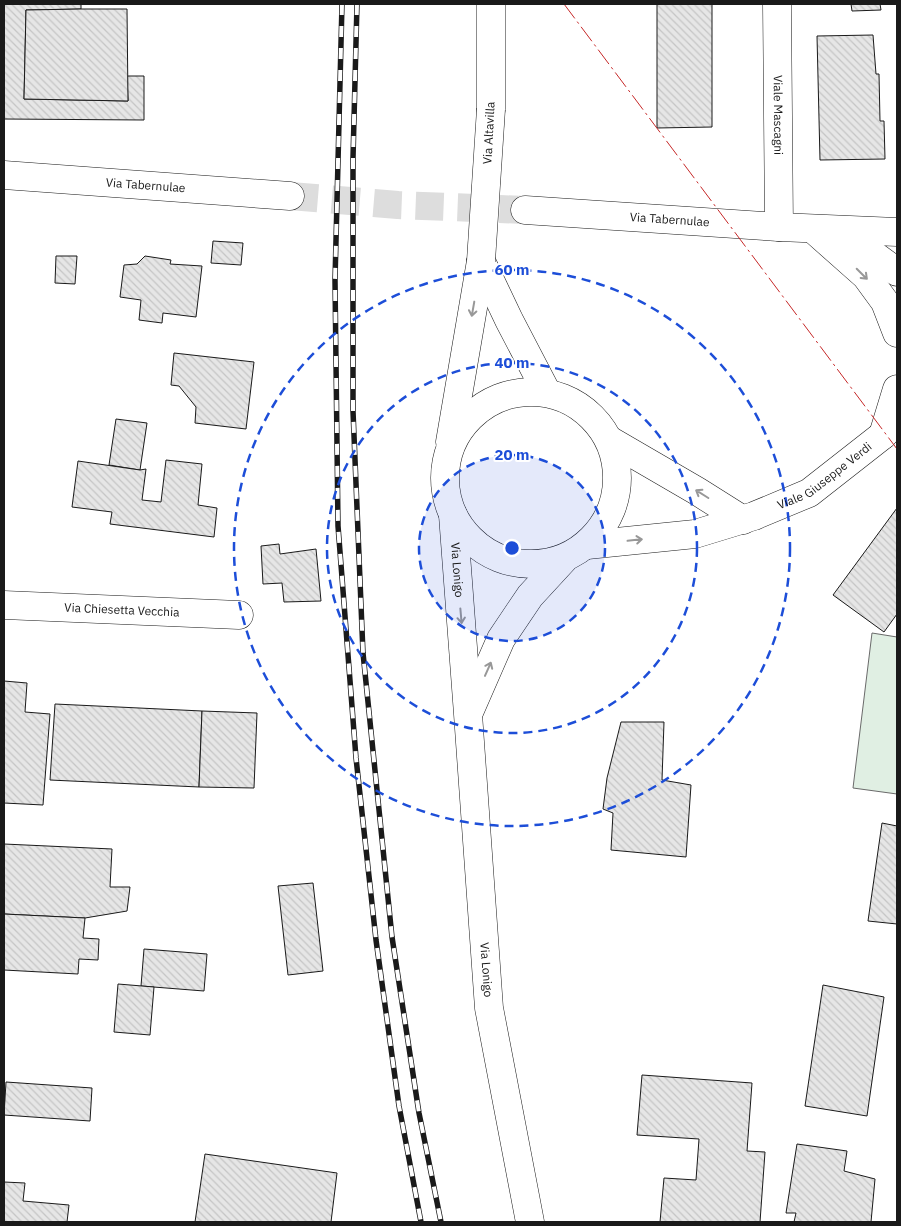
<svg xmlns="http://www.w3.org/2000/svg" width="901" height="1226" viewBox="0 0 901 1226" font-family="'IBM Plex Sans',sans-serif">
  <defs>
    <pattern id="building-back-hatch" width="6" height="6" patternUnits="userSpaceOnUse" patternTransform="scale(1.25)"><rect width="6" height="6" fill="#e6e6e6"/><path d="M-1 5l2 2M0 0l6 6M5-1l2 2" fill="none" stroke="#c5c5c5"/></pattern>
  </defs>
  <rect width="100%" height="100%" fill="#fff"/>
  <polygon fill="#e0efe3" stroke="#6a6a6a" points="872,633 897,637 897,794 853,788"/>
  <g fill="url(#building-back-hatch)" stroke="#1a1a1a">
    <polygon points="4,4 81,4 81,9 26,10 24,99 128,101 127,76 144,76 144,120 4,119"/>
    <polygon points="657,4 712,4 712,127 657,128"/>
    <polygon points="851,4 880,4 881,10 852,11"/>
    <polygon points="81,9 127,9 128,101 24,99 26,10"/>
    <polygon points="873,35 876,74 879,74 880,121 884,121 885,159 820,160 817,36"/>
    <polygon points="213,241 243,243 241,265 211,263"/>
    <polygon points="56,256 77,256 75,284 55,283"/>
    <polygon points="145,256 171,260 170,264 202,266 196,317 163,313 162,323 139,320 141,300 120,297 124,265 137,264"/>
    <polygon points="174,353 254,362 246,429 195,423 196,407 179,386 171,385"/>
    <polygon points="116,419 147,423 140,470 109,465"/>
    <polygon points="166,460 202,464 198,505 217,508 214,537 110,524 112,512 72,507 78,461 140,470 146,469 142,500 161,502"/>
    <polygon points="897,508 897,614 884,632 833,595"/>
    <polygon points="279,544 280,554 316,549 321,601 284,602 282,583 263,584 261,546"/>
    <polygon points="4,681 27,683 25,712 50,714 43,805 4,803"/>
    <polygon points="55,704 202,711 199,787 50,780"/>
    <polygon points="202,711 257,713 254,788 199,787"/>
    <polygon points="621,722 664,722 662,780 691,785 686,857 611,850 613,813 603,809 607,778"/>
    <polygon points="882,823 897,826 897,924 868,921"/>
    <polygon points="4,844 112,849 110,887 130,887 127,911 85,918 4,914"/>
    <polygon points="313,883 323,971 288,975 278,886"/>
    <polygon points="4,914 85,918 83,938 99,939 98,960 79,959 78,974 4,970"/>
    <polygon points="144,949 207,954 204,991 141,986"/>
    <polygon points="118,984 154,987 150,1035 114,1032"/>
    <polygon points="823,985 884,997 867,1116 805,1106"/>
    <polygon points="642,1075 752,1083 747,1151 765,1152 760,1222 660,1222 664,1178 696,1180 699,1139 637,1135"/>
    <polygon points="6,1082 92,1088 90,1121 4,1115"/>
    <polygon points="797,1144 847,1151 844,1171 875,1179 871,1222 794,1222 796,1213 786,1213"/>
    <polygon points="205,1154 337,1173 331,1222 195,1222"/>
    <polygon points="4,1182 25,1183 23,1201 69,1205 67,1222 4,1222"/>
  </g>
  <g fill="none" stroke-linecap="round" stroke-linejoin="round">
    <polyline stroke="#ddd" stroke-width="28" stroke-dasharray="28 14" stroke-linecap="butt" points="290,196 398,205 525,210"/>
    <defs>
      <g id="minor">
        <path id="s1" d="M4 605 239 615"/>
      </g>
      <g id="tertiary">
        <path id="s2" d="M777 4 779 227"/>
        <path id="s3" d="M4 175 290 196"/>
        <path id="s4" d="M525 210 779 227 897 232"/>
        <polyline points="813,229 866,276 885,302 897,333"/>
        <polyline points="831,236 871,253 897,272"/>
        <polyline points="883,435 897,389"/>
        <polyline points="611,441 697,491 743,520"/>
        <path id="s5" d="M587 545 695 534 754 516 809 493 883 435 897 419"/>
      </g>
      <g id="primary">
        <polyline points="491,109 491,4"/>
        <polyline points="481,261 509,320 546,391"/>
        <circle cx="531" cy="478" r="86"/>
        <polyline points="450,442 481,261"/>
        <path id="s6" d="M453 515 468 714 489 1008 530 1222"/>
        <polyline points="470,710 501,639 530,596 565,558"/>
      </g>
    </defs>
    <use href="#minor" stroke="#1a1a1a" stroke-width="29"/>
    <use href="#tertiary" stroke="#1a1a1a" stroke-width="29"/>
    <use href="#primary" stroke="#1a1a1a" stroke-width="29"/>
    <use href="#minor" stroke="#fff" stroke-width="28"/>
    <use href="#tertiary" stroke="#fff" stroke-width="28"/>
    <use href="#primary" stroke="#fff" stroke-width="28"/>
    <defs>
      <g id="rail">
        <polyline points="342,4 335,280 338,526 356,758 376,940 399,1106 421,1222"/>
        <polyline points="357,4 353,158 353,411 363,653 392,937 419,1113 441,1222"/>
      </g>
    </defs>
    <use href="#rail" stroke="#1a1a1a" stroke-width="5.5"/>
    <use href="#rail" stroke="#fff" stroke-width="4" stroke-dasharray="11" stroke-linecap="butt"/>
    <defs>
      <polyline id="primary-bridge" points="481,261 491,109"/>
    </defs>
    <use href="#primary-bridge" stroke="#1a1a1a" stroke-width="29" stroke-linecap="butt"/>
    <use href="#primary-bridge" stroke="#fff" stroke-width="28"/>
    <polyline stroke="#c62828" stroke-width="1" stroke-dasharray="18 4 2.5 4" stroke-linecap="butt" points="564,4 897,449"/>
  </g>
  <defs><path id="oneway-shaft" d="M-6 0H5M1.5-3L5.5 0L1.5 3" fill="none" stroke-width="1.6" stroke-linecap="round" stroke-linejoin="round" transform="scale(1.25)"/></defs>
  <g stroke="#989898">
    <use href="#oneway-shaft" transform="translate(862 274) rotate(45)"/>
    <use href="#oneway-shaft" transform="translate(473 309) rotate(100)"/>
    <use href="#oneway-shaft" transform="translate(702 494) rotate(-148)"/>
    <use href="#oneway-shaft" transform="translate(635 540) rotate(-6)"/>
    <use href="#oneway-shaft" transform="translate(461 616) rotate(85)"/>
    <use href="#oneway-shaft" transform="translate(488 669) rotate(-66)"/>
  </g>
  <circle cx="512" cy="548" r="93" fill="#1d4ed8" fill-opacity=".12"/>
  <g fill="none" stroke="#1d4ed8" stroke-width="2.5" stroke-dasharray="9 6">
    <circle cx="512" cy="548" r="93"/>
    <circle cx="512" cy="548" r="185"/>
    <circle cx="512" cy="548" r="278"/>
  </g>
  <g text-anchor="middle" stroke-width="4" stroke-linejoin="round" paint-order="stroke">
    <g font-size="12" fill="#1a1a1a" stroke="#fff">
      <text dy="4" stroke="none"><textPath href="#s2" startOffset="111">Viale Mascagni</textPath></text>
      <text transform="translate(489 133) rotate(-87)" y="4">Via Altavilla</text>
      <text dy="4" stroke="none"><textPath href="#s3" startOffset="142">Via Tabernulae</textPath></text>
      <text dy="4" stroke="none"><textPath href="#s4" startOffset="145">Via Tabernulae</textPath></text>
      <text dy="4" stroke="none"><textPath href="#s5" startOffset="252">Viale Giuseppe Verdi</textPath></text>
      <text dy="4" stroke="none"><textPath href="#s6" startOffset="55">Via Lonigo</textPath></text>
      <text dy="4" stroke="none"><textPath href="#s1" startOffset="118">Via Chiesetta Vecchia</textPath></text>
      <text dy="4" stroke="none"><textPath href="#s6" startOffset="456">Via Lonigo</textPath></text>
    </g>
  </g>
  <circle cx="512" cy="548" r="8" fill="#1d4ed8" stroke="#fff" stroke-width="2.5"/>
  <g font-size="15" text-anchor="middle" font-weight="bold" fill="#1d4ed8" stroke="#fff" stroke-width="4" stroke-linejoin="round" paint-order="stroke">
    <text x="512" y="275">60 m</text>
    <text x="512" y="368">40 m</text>
    <text x="512" y="460">20 m</text>
  </g>
  <rect width="901" height="1226" fill="none" stroke="#1a1a1a" stroke-width="10"/>
</svg>
